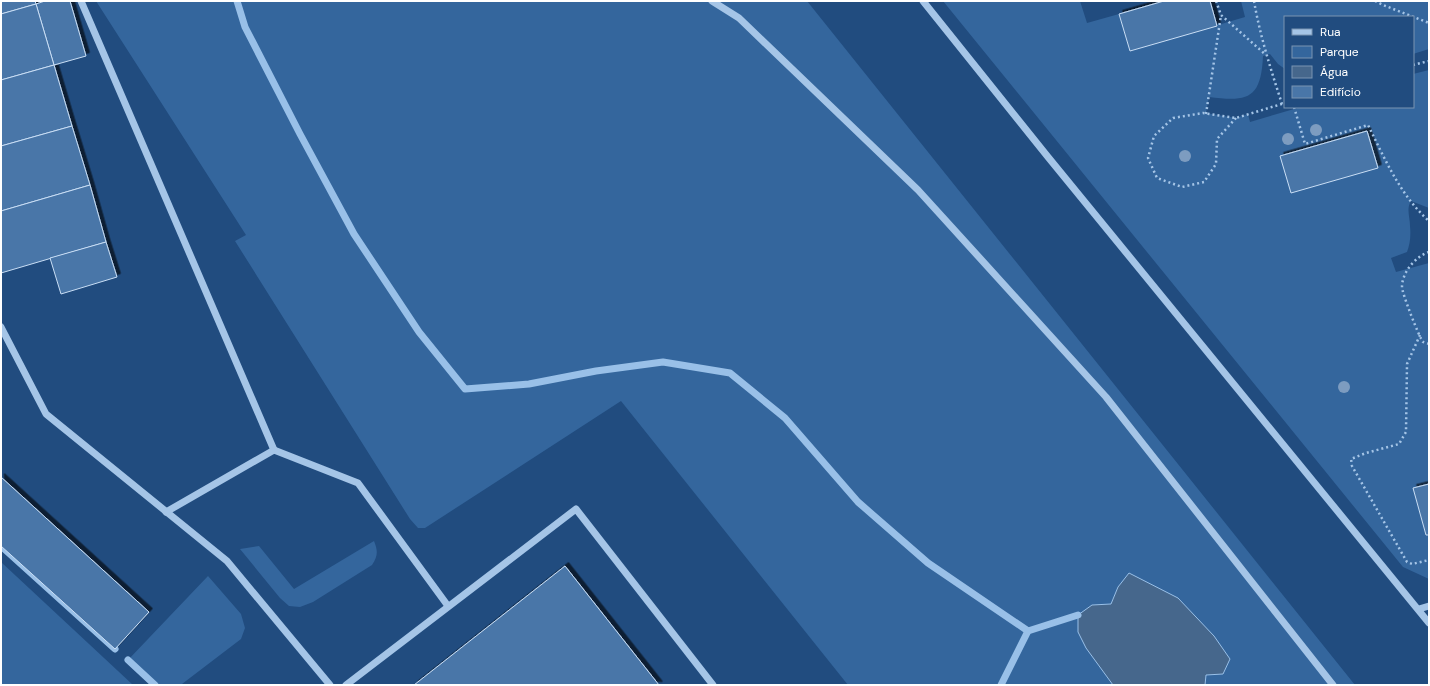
<svg xmlns="http://www.w3.org/2000/svg" width="1430" height="686" viewBox="0 0 1430 686" font-family="'DM Sans',sans-serif">
  <defs>
    <filter id="shadow"><feDropShadow dx="3.5" dy="-3.5" stdDeviation="0" flood-color="#0009"/></filter>
  </defs>
  <rect width="100%" height="100%" fill="#214c7f"/>
  <g fill="#34669d">
    <polygon points="96,1 807,1 1355,685 1205,685 1206,675 1118,587 1111,604 1092,605 1103,671 1113,685 848,685 621,401 425,528 418,528 410,519 235,241 246,235"/>
    <path d="M943 1H1080L1087 23 1119 14 1130 51 1245 17 1241 1H1429V49L1413 54V17H1285V69L1278 64 1270 54 1263 56C1261 99 1248 102 1209 97L1206 113 1236 118 1248 114 1250 122 1301 107H1413V74L1429 70V208L1411 201C1406 209 1410 217 1410 226 1411 236 1410 244 1407 252L1391 258 1396 272 1429 263V579L1403 567Z"/>
    <path d="M374 541C378 551 378 556 372 565L313 602 300 607 289 606 280 598 240 549 259 546 294 589Z"/>
    <polygon points="1,562 133,685 1,685"/>
    <polygon points="208,576 241,614 245,628 241,639 182,684 183,685 155,685 128,660"/>
  </g>
  <polygon fill="#46678c" stroke="#99c0e8" points="1129,573 1178,598 1214,636 1230,659 1223,674 1206,675 1205,685 1113,685 1086,648 1078,632 1078,615 1092,605 1111,604 1118,587"/>
  <g fill="none" stroke-linecap="round" stroke-linejoin="round">
    <g stroke="#99c0e8" stroke-width="7">
      <polyline points="237,1 245,27 300,134 354,234 419,332 465,389 529,384 596,371 663,362 730,373 785,418 858,502 928,563 1028,631"/>
      <polyline points="1,546 115,649"/>
      <polyline points="128,660 155,685"/>
      <polyline points="1001,685 1028,631 1078,615"/>
    </g>
  </g>
  <g fill="#4976a8" stroke="#c9def5" filter="url(#shadow)">
    <polygon points="1,1 35,1 36,4 1,14"/>
    <polygon points="45,1 70,1 86,56 54,65 36,4"/>
    <polygon points="1164,1 1210,1 1217,26 1130,51 1119,14"/>
    <polygon points="36,4 54,65 1,80 1,14"/>
    <polygon points="54,65 72,126 1,146 1,80"/>
    <polygon points="72,126 90,185 1,211 1,146"/>
    <polygon points="1367,131 1378,168 1291,193 1280,156"/>
    <polygon points="90,185 106,242 1,273 1,211"/>
    <polygon points="106,242 117,277 61,294 50,258"/>
    <polygon points="1,477 149,612 115,649 1,546"/>
    <polygon points="1429,484 1429,535 1426,535 1413,488"/>
    <polygon points="565,566 659,685 414,685"/>
  </g>
  <g fill="none" stroke-linecap="round" stroke-linejoin="round">
    <g stroke="#a5c5e7" stroke-width="2.5" stroke-dasharray="2 3" stroke-linecap="butt">
      <polyline points="1216,1 1221,15 1266,55"/>
      <path d="M1254 1C1260 36 1271 70 1282 104"/>
      <polyline points="1375,1 1383,5 1429,23"/>
      <polyline points="1413,65 1429,61"/>
      <path d="M1294 107 1305 144 1368 125C1385 159 1400 195 1429 221"/>
      <polyline points="1206,114 1221,15"/>
      <polyline points="1236,118 1217,139 1216,164 1204,182 1182,187 1157,178 1148,158 1154,136 1173,118 1203,113 1236,118 1285,103"/>
      <path d="M1429 252C1416 256 1402 272 1402 287 1402 293 1419 337 1423 342 1424 342 1429 344 1429 344"/>
      <polyline points="1420,335 1407,364 1406,432 1399,444 1366,453 1351,459 1352,466 1407,562 1412,564 1429,560"/>
    </g>
    <g stroke="#a5c5e7" stroke-width="7">
      <polyline points="81,1 274,450"/>
      <polyline points="712,1 739,18 918,190 1106,397 1333,685"/>
      <polyline points="923,1 1048,157 1429,623"/>
      <polyline points="1,327 46,414 227,561 330,685"/>
      <polyline points="166,512 274,450 358,483 448,606"/>
      <polyline points="1419,609 1429,606"/>
      <polyline points="346,685 576,509 713,685"/>
    </g>
  </g>
  <g fill="#7d9cc0">
    <circle cx="1316" cy="130" r="6"/>
    <circle cx="1288" cy="139" r="6"/>
    <circle cx="1185" cy="156" r="6"/>
    <circle cx="1344" cy="387" r="6"/>
  </g>
  <rect width="1430" height="686" fill="none" stroke="#ffffff" stroke-width="4"/>
  <rect x="1284" y="16" width="130" height="92" fill="#214c7f" stroke="#7a94b2"/>
  <rect x="1292" y="29" width="20" height="6" fill="#a5c5e7" stroke="#7a94b2"/>
  <text x="1320" y="36" font-size="12" fill="#ffffff">Rua</text>
  <rect x="1292" y="46" width="20" height="12" fill="#34669d" stroke="#7a94b2"/>
  <text x="1320" y="56" font-size="12" fill="#ffffff">Parque</text>
  <rect x="1292" y="66" width="20" height="12" fill="#46678c" stroke="#7a94b2"/>
  <text x="1320" y="76" font-size="12" fill="#ffffff">Água</text>
  <rect x="1292" y="86" width="20" height="12" fill="#4976a8" stroke="#7a94b2"/>
  <text x="1320" y="96" font-size="12" fill="#ffffff">Edifício</text>
</svg>
